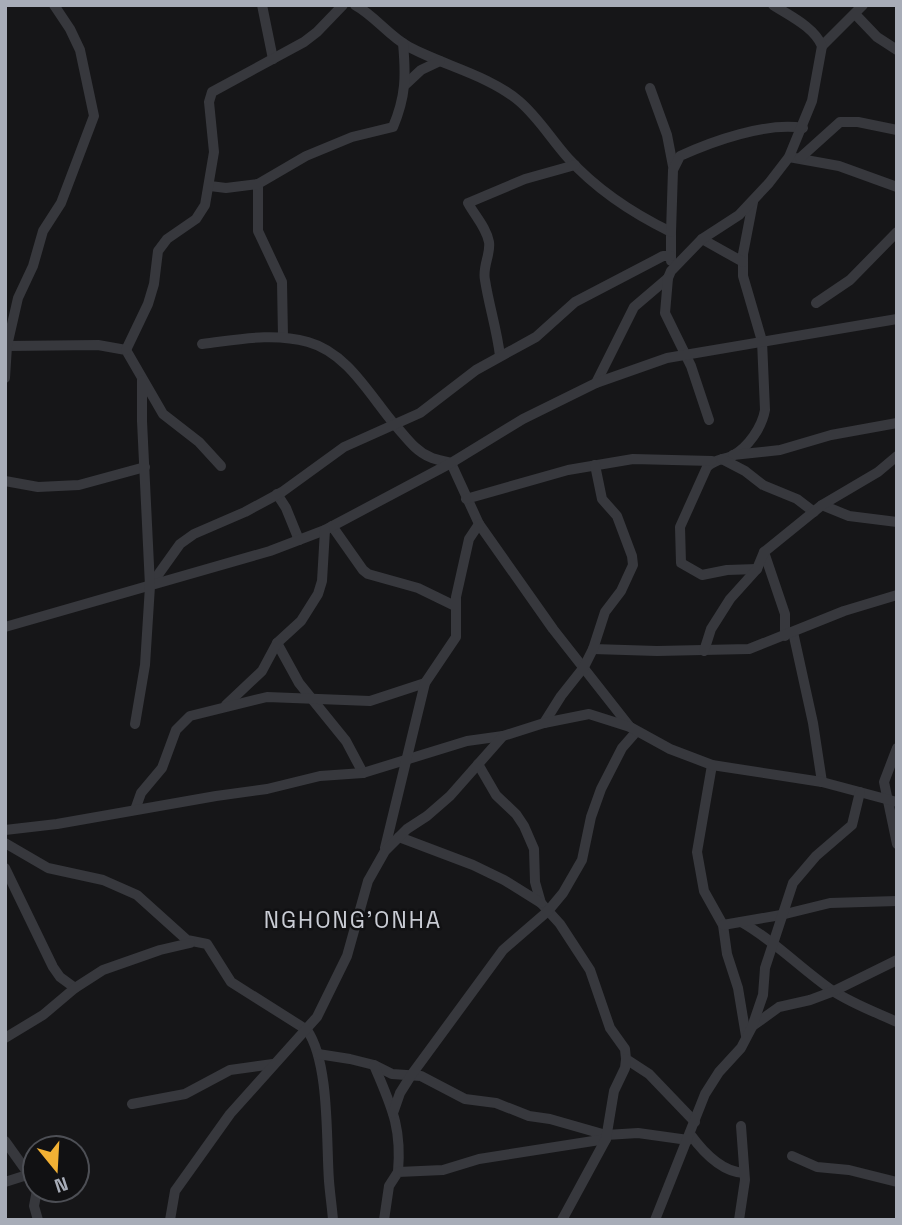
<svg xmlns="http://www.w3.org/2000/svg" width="902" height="1225" viewBox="0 0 902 1225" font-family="'Space Grotesk',sans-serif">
  <rect width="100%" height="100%" fill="#161618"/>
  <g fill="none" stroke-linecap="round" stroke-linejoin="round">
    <g stroke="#37383d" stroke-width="10">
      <polyline points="262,5 273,59"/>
      <path d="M355 5C375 16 389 36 409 47 445 66 488 75 519 101 538 117 551 139 568 158 597 190 632 213 671 232V261"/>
      <polyline points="855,14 877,37 897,50"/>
      <polyline points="822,46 863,5"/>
      <polyline points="406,84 421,70 440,61"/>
      <polyline points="650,88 667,135 673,166"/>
      <polyline points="789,157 839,166 897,187"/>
      <polyline points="800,158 840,122 858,122 897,130"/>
      <polyline points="258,184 258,231 282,282 283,337"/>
      <path d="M210 186 226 188 258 184 306 156 352 137 393 127C406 96 406 76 403 43"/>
      <path d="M753 202 743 254V276L762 341 765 410C762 427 748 448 732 456 723 460 715 459 707 467L680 527 681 563 702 575 727 570 757 569"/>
      <path d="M671 232 673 170 680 156C713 141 766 122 803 128"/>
      <polyline points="702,239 743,262"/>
      <polyline points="816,303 850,280 897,232"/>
      <path d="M202 344C237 340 272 332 308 342 348 353 370 396 395 425 406 437 415 451 430 457 436 460 444 461 451 463L479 524 553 629 630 727"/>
      <polyline points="7,346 98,345 126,350 163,414 199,442 221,466"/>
      <polyline points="126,350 148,304 154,284 158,251 167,239 196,219 205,205 214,152 209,102 212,92 304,42 317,32 343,5"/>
      <path d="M500 356C497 330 489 306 485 280 482 267 491 254 489 242 486 227 475 216 468 203L525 179 575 165"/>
      <polyline points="5,378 7,346 18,298 33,266 43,231 61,203 94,116 80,50 70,29 54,5"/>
      <polyline points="596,383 634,307 668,278"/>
      <path d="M709 420 691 366 665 313 668 278 671 271 702 239 739 215 769 183 789 157 812 101 822 46C814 27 790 16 773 5"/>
      <polyline points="733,455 780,450 831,435 897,423"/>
      <polyline points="722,459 745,471 763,485 797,499 814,512"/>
      <polyline points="5,481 38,487 79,485 145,467"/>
      <polyline points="277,494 286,508 299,540"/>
      <polyline points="466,499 568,470 633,459 712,461"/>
      <polyline points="822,505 849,516 897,522"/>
      <polyline points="332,526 363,570 368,574 418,588 455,606"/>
      <polyline points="764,552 785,614 785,636"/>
      <polyline points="150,586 180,544 194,534 245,512 282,492 344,447 420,413 476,370 536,337 575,302 663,256 671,256"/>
      <polyline points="5,627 270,551 325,530 451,463 523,419 596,383 667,358 897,319"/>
      <polyline points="793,632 813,723 822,782"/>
      <polyline points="277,643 299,683 346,741 363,773"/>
      <polyline points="593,649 657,651 749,649 844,611 897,595"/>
      <polyline points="704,651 711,629 730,599 757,569 764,552 822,505 878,472 897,456"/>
      <polyline points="226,705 262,671 277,643 301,621 318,594 322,581 325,530"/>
      <polyline points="544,723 561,696 584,667 593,649 605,612 621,591 633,565 632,556 617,516 602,499 595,465"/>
      <polyline points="135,724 145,665 150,586 142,421 142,380"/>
      <polyline points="897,748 884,782 897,844"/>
      <polyline points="478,764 496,795 516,814 524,826 534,849 535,882 541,903 560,924 590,970 610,1028 625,1049 626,1059 649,1074 695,1122"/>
      <polyline points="712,765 697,852 704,891 723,925 727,954 738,988 746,1036"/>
      <polyline points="135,810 141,793 162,768 176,730 190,716 267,697 370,701 425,683"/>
      <polyline points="5,830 57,824 216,796 267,789 320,776 363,773 467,741 503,736"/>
      <polyline points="399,837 473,865 504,880 541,903"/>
      <path d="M5 843 48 868 103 880 137 895 187 940 207 944 231 982 307 1030C330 1063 326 1142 329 1181 330 1194 332 1207 333 1220"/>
      <polyline points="385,848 425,683 456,637 456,597 469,539 479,524"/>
      <polyline points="5,868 53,967 60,977 75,988"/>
      <path d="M741 922C775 941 801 969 833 991 853 1004 875 1012 897 1022"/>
      <polyline points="723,925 781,915 830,903 897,901"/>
      <polyline points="754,1025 779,1007 810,1000 834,991 897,960"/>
      <polyline points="5,1038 43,1015 75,988 103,970 160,950 190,943"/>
      <polyline points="318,1054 350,1059 374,1065 392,1074 421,1076 465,1099 496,1103 529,1116 550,1119 606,1135 638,1133 688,1140"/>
      <path d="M374 1065C391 1106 402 1126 398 1172"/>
      <polyline points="132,1104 185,1094 230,1070 273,1064"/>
      <polyline points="393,1113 400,1093 412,1074 503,950 548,911 563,893 582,860 591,817 601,789 622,748 636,732"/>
      <path d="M690 1134C703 1152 722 1172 744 1173"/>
      <polyline points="5,1141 35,1183"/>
      <polyline points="792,1156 817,1167 849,1170 897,1182"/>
      <polyline points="5,1182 27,1175"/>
      <polyline points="37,1190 34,1206 38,1220"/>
      <polyline points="170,1220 175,1191 230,1114 317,1017 347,956 368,881 385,851 407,829 427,816 450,796 503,736 544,723 589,714 630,727 670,749 712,765 822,782 897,802"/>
      <polyline points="384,1220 389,1186 398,1172 443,1170 479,1159 606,1139"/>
      <polyline points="562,1220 606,1139 614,1091 625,1068 626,1059"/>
      <polyline points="655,1220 705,1094 719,1072 741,1048 752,1027 763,995 765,968 793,883 816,856 852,825 860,792"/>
      <polyline points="739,1220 745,1180 741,1126"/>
    </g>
  </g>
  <g text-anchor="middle" stroke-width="5" stroke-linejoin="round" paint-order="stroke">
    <g font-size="23" letter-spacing="2" fill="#c9ccd4" stroke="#111113">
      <text x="353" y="928">NGHONG'ONHA</text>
    </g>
  </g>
  <rect width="902" height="1225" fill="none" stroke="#a8adb8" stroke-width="14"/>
  <g transform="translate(56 1169) rotate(162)"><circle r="33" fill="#111113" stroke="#4d4f55" stroke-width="2"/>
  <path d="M0-5L12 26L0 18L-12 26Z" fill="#f2b134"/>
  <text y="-10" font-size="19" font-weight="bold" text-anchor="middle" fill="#a8adb8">N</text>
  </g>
</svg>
